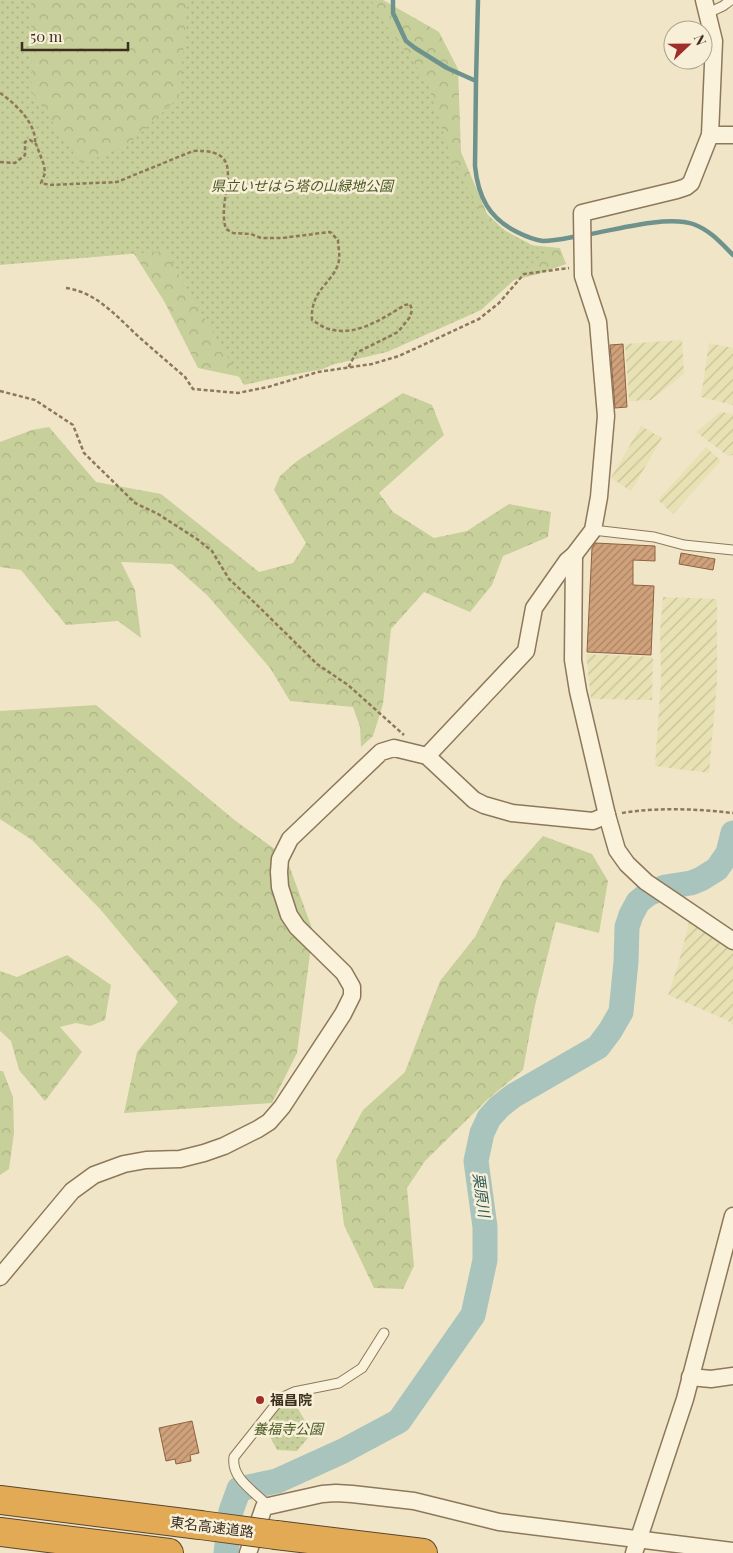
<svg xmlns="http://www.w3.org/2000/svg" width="733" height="1553" viewBox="0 0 733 1553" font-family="'Playfair Display','Noto Sans JP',serif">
  <defs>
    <pattern id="farmland-furrows" width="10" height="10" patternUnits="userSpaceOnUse" patternTransform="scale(1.25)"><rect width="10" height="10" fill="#e7e1b4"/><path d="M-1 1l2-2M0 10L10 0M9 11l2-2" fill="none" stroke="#c7c19a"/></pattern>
    <pattern id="forest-crowns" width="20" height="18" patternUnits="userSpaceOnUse" patternTransform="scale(1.25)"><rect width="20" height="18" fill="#c7cf9a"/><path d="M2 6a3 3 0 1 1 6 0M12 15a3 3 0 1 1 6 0" fill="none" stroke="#acb284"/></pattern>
    <pattern id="park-dots" width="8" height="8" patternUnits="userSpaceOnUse" patternTransform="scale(1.25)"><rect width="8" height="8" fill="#c7cf9a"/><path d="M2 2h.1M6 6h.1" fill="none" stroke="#acb284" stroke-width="1.8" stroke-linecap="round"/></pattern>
    <pattern id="building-hatch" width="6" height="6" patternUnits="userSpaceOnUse" patternTransform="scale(1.25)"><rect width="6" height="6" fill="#d0a27b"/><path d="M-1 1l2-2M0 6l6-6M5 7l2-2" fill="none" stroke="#aa8464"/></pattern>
  </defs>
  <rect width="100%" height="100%" fill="#f0e6c7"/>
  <g fill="url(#farmland-furrows)">
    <polygon points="682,340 684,374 651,400 629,401 625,344"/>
    <polygon points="709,343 733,348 733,405 701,397"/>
    <polygon points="720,412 733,414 733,455 728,456 696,432"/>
    <polygon points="641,426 662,438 631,491 611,478"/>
    <polygon points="706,447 721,461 673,514 658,500"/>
    <polygon points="663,597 717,599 717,683 709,773 655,766 661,681 660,631"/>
    <polygon points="586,654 653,657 652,700 591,699"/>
    <polygon points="690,919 733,948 733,1025 727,1020 668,995 678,965"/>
  </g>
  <g fill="url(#forest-crowns)">
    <polygon points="0,0 383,0 439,32 458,69 461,152 487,214 519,244 560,248 566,264 538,274 510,281 323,369 259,381 198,368 164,301 96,194 49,153"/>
    <polygon points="403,393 432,405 444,435 379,493 393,512 434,538 467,531 509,504 551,512 548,537 503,556 492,585 470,612 424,592 391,629 383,704 373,736 361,747 360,727 353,707 290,701 270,668 207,595 172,564 121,562 135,590 141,638 118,621 66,625 21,570 0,567 0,442 32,430 49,427 96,482 161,494 259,572 293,563 306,543 274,490 280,476 297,461"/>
    <polygon points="96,705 237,822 286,857 313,931 297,1053 272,1103 124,1113 137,1052 178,1002 100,909 32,840 0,819 0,711"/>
    <polygon points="543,836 592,854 608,881 599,933 556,922 535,1005 523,1070 488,1099 425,1161 407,1188 414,1266 403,1289 374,1288 344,1225 336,1160 363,1110 405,1072 440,981 475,937 503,881"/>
    <polygon points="67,955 111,985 105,1020 90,1026 76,1023 60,1027 82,1052 45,1101 19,1070 11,1041 0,1031 0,971 17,977"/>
    <polygon points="0,1071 3,1071 13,1097 14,1133 9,1169 0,1175"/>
  </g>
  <g fill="url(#park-dots)">
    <polygon points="0,0 31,0 32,92 81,164 128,145 179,97 188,0 371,0 380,17 427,81 449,151 483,219 545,252 481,310 387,352 244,385 165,251 0,265"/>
    <polygon points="293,1400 312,1433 297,1451 277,1450 264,1425 282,1403"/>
  </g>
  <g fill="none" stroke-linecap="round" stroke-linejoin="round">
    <g stroke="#6e938c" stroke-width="4.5">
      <path d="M393 0V13L406 41 415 48 447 68 476 81 475 166C478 197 489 218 517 232 525 236 534 240 543 241 554 241 567 238 578 236"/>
      <polyline points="476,81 478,0"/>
      <path d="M586 235C613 230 668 215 693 224 710 230 721 243 733 255"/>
    </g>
    <polyline stroke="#a8c4bd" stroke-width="25" points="226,1553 231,1511 239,1489 277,1481 343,1451 399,1421 473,1315 485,1260 485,1227 476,1161 482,1133 489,1118 499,1107 513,1096 598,1047 610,1031 621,1012 626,962 627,927 631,915 638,902 648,894 665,887 691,883 701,879 717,869 728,853 733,833"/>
  </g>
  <g fill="url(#building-hatch)" stroke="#8e6240">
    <polygon points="623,344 627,407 615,408 610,345"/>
    <polygon points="595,543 655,546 655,561 633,560 633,585 654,586 651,655 587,652 592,548"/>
    <polygon points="681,553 715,559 713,570 679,564"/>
    <polygon points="192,1421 199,1453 190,1455 191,1461 176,1464 175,1459 166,1461 159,1428"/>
  </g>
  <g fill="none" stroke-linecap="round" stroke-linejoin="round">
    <defs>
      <g id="lane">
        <polyline points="708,13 723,6 731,0"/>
        <polyline points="593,530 654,537 684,545 733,550"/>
        <path d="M264 1507V1502C251 1489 231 1477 234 1457L281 1398 294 1392 339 1383 362 1368 384 1333"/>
      </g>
      <g id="street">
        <polyline points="710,135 733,135"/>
        <polyline points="574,555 573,660 578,691 607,815 617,850 627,864 646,882 733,941"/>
        <polyline points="427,756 526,651 534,608 567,561 574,555 593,530 599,497 606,416 598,322 583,276 582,213 677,190 686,187 691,183 710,135 714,41 704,0"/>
        <polyline points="0,1277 72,1191 94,1175 124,1164 146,1160 180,1159 204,1153 224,1146 258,1129 269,1122 282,1107 343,1014 352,996 352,987 344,973 297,927 289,915 280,887 279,872 280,859 290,839 381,752 394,748 427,756 474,800 484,805 512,813 593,821 607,815"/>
        <polyline points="690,1377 711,1379 733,1376"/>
        <polyline points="248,1553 264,1507 322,1494 336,1493 352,1494 414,1501 499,1522 733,1551"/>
        <polyline points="634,1553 685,1399 733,1216"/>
      </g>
      <g id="highway">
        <polyline points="0,1500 200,1525"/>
        <polyline points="0,1532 169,1553"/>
        <polyline points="276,1535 423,1553"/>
      </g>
    </defs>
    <use href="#lane" stroke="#8d785b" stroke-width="11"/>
    <use href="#street" stroke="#8d785b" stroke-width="19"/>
    <use href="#highway" stroke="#5b462f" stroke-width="30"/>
    <g stroke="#8d785b" stroke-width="2.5" stroke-dasharray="4 2.5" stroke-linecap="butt">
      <path d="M0 93C16 104 37 124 35 144"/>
      <path d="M0 162 15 163 25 155V142L30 140 36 144 44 165 45 173 41 183 50 185 117 182 193 151C253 148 215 195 226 229L233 233 251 234 261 238H282L330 232 338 240C338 246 340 254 339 260 335 283 310 288 312 320 318 323 323 328 329 329 357 337 383 318 405 305L410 304 412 310 410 317 398 332 356 353 348 368"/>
      <path d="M66 288C97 292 118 318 140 338 155 351 170 364 185 377L193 389 238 393 268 387 318 372 372 364 399 356 479 319 499 303 524 274 569 268"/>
      <polyline points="0,391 35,400 73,425 84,453 135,503 158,514 197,539 212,551 229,579 255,603 317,664 348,685 404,735"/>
      <path d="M622 813C659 807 697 809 733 813"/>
    </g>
    <use href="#lane" stroke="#faf2db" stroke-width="9"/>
    <use href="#street" stroke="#faf2db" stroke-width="16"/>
    <use href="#highway" stroke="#e2aa55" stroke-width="28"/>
    <defs>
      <polyline id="highway-bridge" points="200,1525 276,1535"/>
    </defs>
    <use href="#highway-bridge" stroke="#5b462f" stroke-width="30" stroke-linecap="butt"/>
    <use href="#highway-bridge" stroke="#e2aa55" stroke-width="28"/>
  </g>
  <circle fill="#9f2d28" stroke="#f7efd7" stroke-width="2" cx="260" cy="1400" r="5"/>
  <g text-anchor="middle" stroke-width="5" stroke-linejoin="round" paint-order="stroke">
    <g font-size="14" font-style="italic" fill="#4b5a25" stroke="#f7efd7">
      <text x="302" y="191">県立いせはら塔の山緑地公園</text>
      <text x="288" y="1434">養福寺公園</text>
    </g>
    <g font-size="14" font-weight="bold" fill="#3d2f1f" stroke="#f7efd7" text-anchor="start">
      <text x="270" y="1405">福昌院</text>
    </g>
    <g font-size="14" fill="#3d2f1f" stroke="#f7efd7">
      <text transform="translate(212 1527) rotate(7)" y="5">東名高速道路</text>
    </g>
    <g font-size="15" font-style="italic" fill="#2e5d5c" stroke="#f7efd7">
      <text transform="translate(481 1195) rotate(82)" y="5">栗原川</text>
    </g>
  </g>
  <g transform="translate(688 45) rotate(68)"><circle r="24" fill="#f7efd7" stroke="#ada28d"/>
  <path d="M0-4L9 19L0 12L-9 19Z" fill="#9f2d28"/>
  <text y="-8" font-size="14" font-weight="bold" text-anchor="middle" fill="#3d2f1f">N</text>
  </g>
  <path d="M22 42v8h106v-8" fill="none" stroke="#3d2f1f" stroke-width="2.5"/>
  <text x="30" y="42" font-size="15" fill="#3d2f1f" stroke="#f7efd7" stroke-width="4" paint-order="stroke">50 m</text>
</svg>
